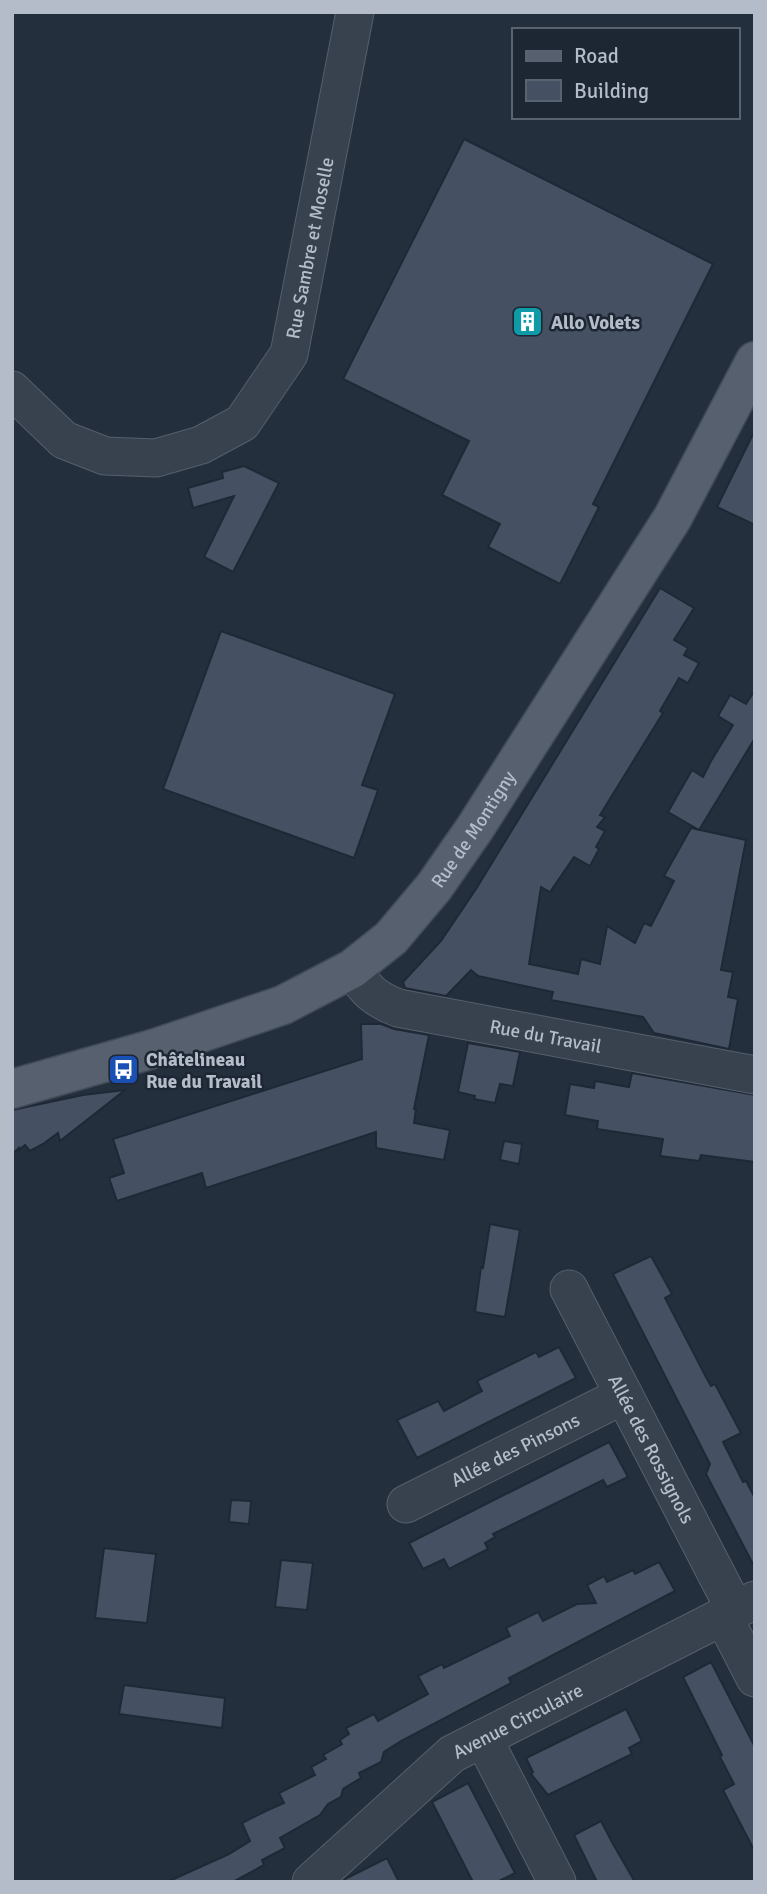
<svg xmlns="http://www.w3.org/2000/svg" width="767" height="1894" viewBox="0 0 767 1894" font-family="Signika,sans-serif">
  <rect width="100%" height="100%" fill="#242f3e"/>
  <g fill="#455162" stroke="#1f2835" stroke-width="2">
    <polygon points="464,139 713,264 593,504 599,507 560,584 488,547 500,524 442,495 469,441 343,379"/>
    <polygon points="755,430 755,525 717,507"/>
    <polygon points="244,466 279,483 233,572 204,557 234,496 193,508 188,488 223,478 222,472"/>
    <polygon points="660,588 694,608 674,640 688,648 684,655 699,663 688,683 679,678 660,711 663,713 600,815 605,817 597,827 605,831 596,847 599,849 590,866 574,857 550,892 541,887 529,964 578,974 581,959 600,964 607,926 635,943 644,923 651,926 674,881 664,876 691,828 746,840 721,970 733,972 728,997 738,999 729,1049 654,1033 643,1017 551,1000 553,992 478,976 471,970 446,996 405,988 403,982 441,941 476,889"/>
    <polygon points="221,631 395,694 362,785 378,790 354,858 163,789"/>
    <polygon points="755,690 755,738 699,830 668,812 692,770 703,777 711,761 733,725 718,716 730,695 746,704"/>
    <polygon points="361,1024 381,1024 394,1029 429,1035 414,1109 416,1109 414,1123 450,1130 444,1160 376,1148 376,1132 206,1188 202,1173 117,1201 109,1178 124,1173 113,1139 362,1059"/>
    <polygon points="468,1043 520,1052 513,1086 500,1084 495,1103 474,1099 475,1096 458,1092"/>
    <polygon points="632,1073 755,1095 755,1162 701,1155 699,1161 660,1156 663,1139 597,1129 598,1121 565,1115 570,1084 594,1088 595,1081 629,1087"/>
    <polygon points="125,1090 60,1141 58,1133 43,1144 30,1151 25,1145 19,1150 19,1148 12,1154 12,1110 83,1095"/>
    <polygon points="504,1141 522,1144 519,1164 500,1160"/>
    <polygon points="490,1224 520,1230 505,1317 475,1312 481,1267 483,1268"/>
    <polygon points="651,1256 672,1294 665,1298 706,1377 711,1386 715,1384 741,1433 723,1442 743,1482 746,1481 755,1498 755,1568 706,1474 710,1464 613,1274"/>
    <polygon points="559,1347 576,1378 417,1458 397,1420 438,1401 444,1411 482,1391 477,1381 536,1352 539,1357"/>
    <polygon points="609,1442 628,1477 607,1487 603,1480 493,1534 495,1537 485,1543 488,1549 449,1569 444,1559 423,1569 409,1543"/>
    <polygon points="231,1500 251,1501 249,1524 229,1522"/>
    <polygon points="104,1548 156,1554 147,1623 95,1618"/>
    <polygon points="281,1560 313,1563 307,1610 275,1607"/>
    <polygon points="659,1562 675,1591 509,1678 511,1683 401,1741 384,1752 381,1762 359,1773 361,1778 343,1789 341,1797 328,1804 320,1815 280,1838 285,1848 262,1860 264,1865 233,1882 167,1882 229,1854 250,1841 242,1823 268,1810 284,1803 279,1793 315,1775 311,1767 326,1759 323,1755 342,1744 340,1740 349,1734 346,1728 374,1714 378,1721 428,1694 418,1676 442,1664 444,1668 510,1636 506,1628 538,1612 543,1621 577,1604 596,1603 587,1585 604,1576 607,1582 633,1570 635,1574"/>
    <polygon points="711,1662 755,1747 755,1852 723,1790 734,1784 720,1757 722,1755 683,1677"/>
    <polygon points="124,1685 225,1698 222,1728 119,1714"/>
    <polygon points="626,1709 642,1741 629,1748 632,1754 548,1795 531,1774 533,1772 526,1758"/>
    <polygon points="468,1783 515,1873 497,1882 473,1882 432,1802"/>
    <polygon points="601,1821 613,1844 635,1882 597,1882 574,1835"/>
    <polygon points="387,1858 399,1882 343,1882 345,1879"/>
  </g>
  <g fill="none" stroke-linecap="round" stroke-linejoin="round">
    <defs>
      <g id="minor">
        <path id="s1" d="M12 390 64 440 105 456 156 458 201 445 242 423 289 354 355 12"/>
        <path id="s2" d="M352 969C367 991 373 998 398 1008L755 1075"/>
        <path id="s3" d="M569 1289 735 1610"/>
        <path id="s4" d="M406 1504 624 1395"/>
        <polyline points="723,1616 755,1678"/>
        <polyline points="483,1738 557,1882"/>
        <path id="s5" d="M311 1882 452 1754 755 1600"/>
      </g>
      <g id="major">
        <path id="s6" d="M12 1089 156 1048 283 1005 352 969 391 938 434 887 475 828 673 517 755 361"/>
      </g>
    </defs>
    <use href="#minor" stroke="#565f6c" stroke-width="39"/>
    <use href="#major" stroke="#414a57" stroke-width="41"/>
    <use href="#minor" stroke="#38414e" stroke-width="37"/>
    <use href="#major" stroke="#56606e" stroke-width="38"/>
  </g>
  <defs>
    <symbol id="building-square" viewBox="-11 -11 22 22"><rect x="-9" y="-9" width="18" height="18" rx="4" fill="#0f9aa8" stroke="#1d2633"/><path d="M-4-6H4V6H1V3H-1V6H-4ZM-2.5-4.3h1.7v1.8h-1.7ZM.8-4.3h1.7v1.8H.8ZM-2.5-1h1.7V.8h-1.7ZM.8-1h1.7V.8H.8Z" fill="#fff"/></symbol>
    <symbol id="bus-square" viewBox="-11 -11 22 22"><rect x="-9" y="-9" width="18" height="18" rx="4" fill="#1a4fb4" stroke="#1d2633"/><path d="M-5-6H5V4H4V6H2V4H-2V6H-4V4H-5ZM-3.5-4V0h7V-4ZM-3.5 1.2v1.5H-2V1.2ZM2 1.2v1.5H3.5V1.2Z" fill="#fff"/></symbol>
  </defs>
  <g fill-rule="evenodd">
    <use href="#building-square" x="510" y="304" width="35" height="35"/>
    <use href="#bus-square" x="106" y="1052" width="35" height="35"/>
  </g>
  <g text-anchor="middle" stroke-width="5" stroke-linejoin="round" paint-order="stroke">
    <g font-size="19" fill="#b4bcc9" stroke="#1d2633">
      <text dy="7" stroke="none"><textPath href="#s1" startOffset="452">Rue Sambre et Moselle</textPath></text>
      <text dy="7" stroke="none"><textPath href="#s6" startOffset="548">Rue de Montigny</textPath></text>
      <text dy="7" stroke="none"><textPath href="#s2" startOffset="212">Rue du Travail</textPath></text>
      <text dy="7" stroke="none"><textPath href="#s4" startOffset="122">Allée des Pinsons</textPath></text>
      <text dy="7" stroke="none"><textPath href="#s3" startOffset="180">Allée des Rossignols</textPath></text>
      <text dy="7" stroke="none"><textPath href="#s5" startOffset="264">Avenue Circulaire</textPath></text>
    </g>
    <g font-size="19" font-weight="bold" fill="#b4bcc9" stroke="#1d2633" text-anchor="start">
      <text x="551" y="329">Allo Volets</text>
      <text x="146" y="1066">Châtelineau<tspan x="146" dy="22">Rue du Travail</tspan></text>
    </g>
  </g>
  <rect width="767" height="1894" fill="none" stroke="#b4bcc9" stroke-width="28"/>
  <rect x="512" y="28" width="228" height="91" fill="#1d2633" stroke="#59626f" stroke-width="2"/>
  <rect x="526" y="51" width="35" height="10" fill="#56606e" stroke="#59626f" stroke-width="2"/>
  <text x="574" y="63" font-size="21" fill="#b4bcc9">Road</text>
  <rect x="526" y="80" width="35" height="21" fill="#455162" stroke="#59626f" stroke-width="2"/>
  <text x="574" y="98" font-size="21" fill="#b4bcc9">Building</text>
</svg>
